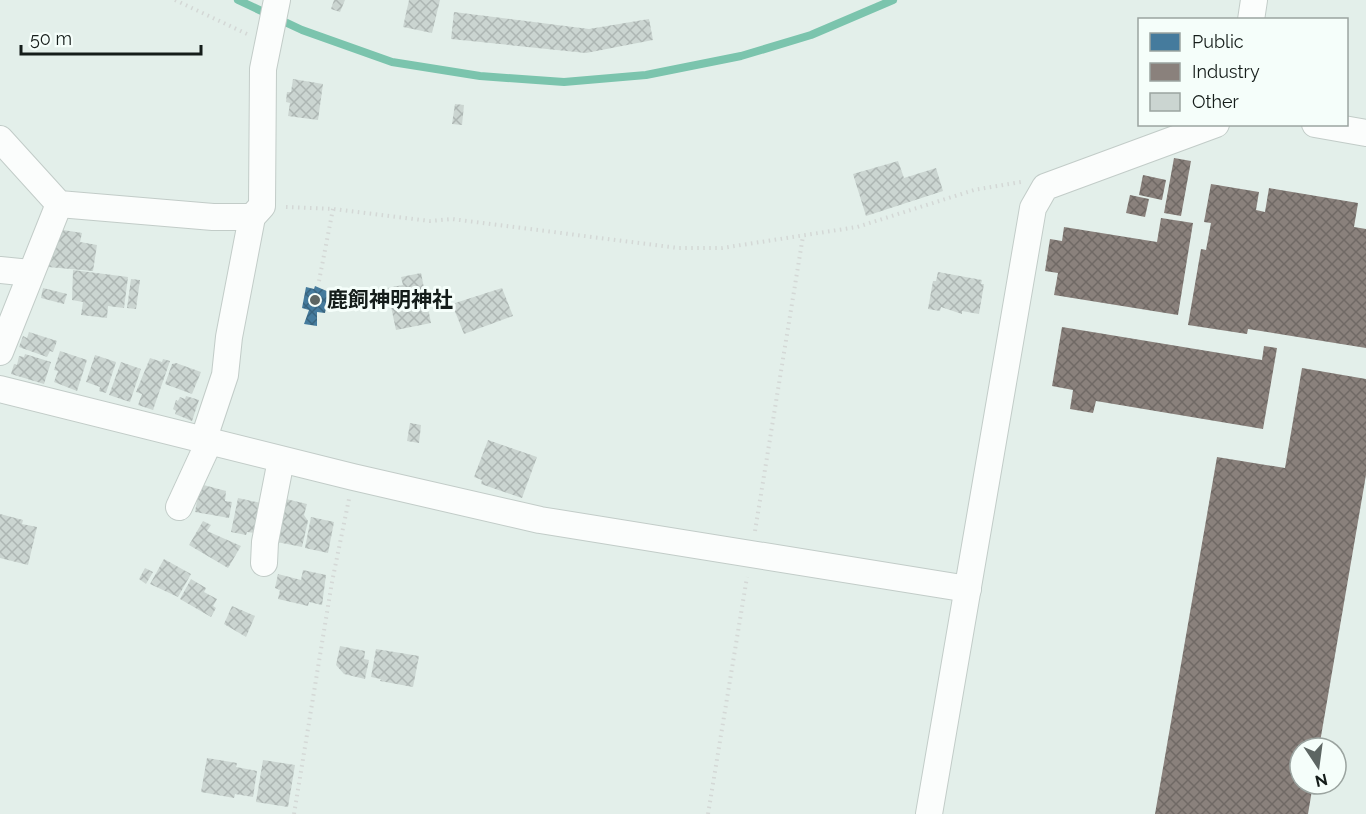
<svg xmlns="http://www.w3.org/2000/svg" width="1366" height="814" viewBox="0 0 1366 814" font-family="Raleway,'Noto Sans JP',sans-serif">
  <defs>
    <pattern id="public-cross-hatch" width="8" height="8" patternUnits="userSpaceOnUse" patternTransform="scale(1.5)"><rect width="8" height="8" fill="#457b9d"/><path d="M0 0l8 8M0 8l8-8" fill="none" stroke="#38647f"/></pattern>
    <pattern id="industry-cross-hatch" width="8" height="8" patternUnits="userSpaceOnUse" patternTransform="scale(1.5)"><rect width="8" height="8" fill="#8a817c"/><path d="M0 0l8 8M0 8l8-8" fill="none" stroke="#706965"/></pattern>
    <pattern id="building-cross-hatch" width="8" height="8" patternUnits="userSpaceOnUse" patternTransform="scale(1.5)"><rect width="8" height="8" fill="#cbd5d1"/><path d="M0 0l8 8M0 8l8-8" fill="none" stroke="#adb6b3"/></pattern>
  </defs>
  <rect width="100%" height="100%" fill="#e3efea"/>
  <polygon fill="url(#public-cross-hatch)" points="315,286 329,292 325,313 317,312 317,326 304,324 309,310 302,308 306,287 314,289"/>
  <g fill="url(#industry-cross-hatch)">
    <polygon points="1174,158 1191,161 1181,216 1164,213"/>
    <polygon points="1143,175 1166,180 1162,200 1139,195"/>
    <polygon points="1211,184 1259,192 1256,210 1265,212 1269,188 1358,203 1354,227 1366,229 1366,348 1248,329 1247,334 1188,325 1201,249 1206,250 1211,223 1204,222"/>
    <polygon points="1130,195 1149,199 1145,217 1126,213"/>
    <polygon points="1161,218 1193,223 1178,315 1054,295 1058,273 1045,271 1050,239 1062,241 1064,227 1157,242"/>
    <polygon points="1062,327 1262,360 1264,346 1277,348 1263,429 1096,401 1093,413 1070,409 1073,390 1052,386"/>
    <polygon points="1302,368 1366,379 1366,475 1319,748 1300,748 1300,784 1313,784 1308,814 1155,814 1217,457 1285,468"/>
  </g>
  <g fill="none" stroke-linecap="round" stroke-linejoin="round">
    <polyline stroke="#7bc4ad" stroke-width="8" points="238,0 302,30 392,62 480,76 564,82 646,75 741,56 811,35 893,0"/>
  </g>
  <g fill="url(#building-cross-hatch)">
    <polygon points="334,0 345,0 340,12 331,9"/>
    <polygon points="409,0 440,0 432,33 403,27"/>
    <polygon points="454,12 589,29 649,19 653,40 586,53 451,39"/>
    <polygon points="293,79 323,84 318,120 288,116 290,103 286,102 287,92 291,92"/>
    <polygon points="455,104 464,105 462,125 452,124"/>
    <polygon points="898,161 904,178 936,168 943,191 866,216 853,174"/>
    <polygon points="57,229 82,233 80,242 97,245 93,271 48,267"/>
    <polygon points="73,270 128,277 124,308 108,306 107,318 81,315 83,302 72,300"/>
    <polygon points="938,272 982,280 981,284 984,284 979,314 962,311 962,314 941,307 940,311 928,309 933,281 936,281"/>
    <polygon points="421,273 431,323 396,330 387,288 403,285 401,277"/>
    <polygon points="131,279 140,280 136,309 127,308"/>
    <polygon points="43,288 67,294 64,304 41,298"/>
    <polygon points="502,288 513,316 464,334 452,304"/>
    <polygon points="29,332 57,341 53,352 50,351 47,357 19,347 23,336 27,338"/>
    <polygon points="60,351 87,360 77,391 54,382 58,371 54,370"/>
    <polygon points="25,354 51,362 44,384 11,374 14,364 17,365 19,356 24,357"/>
    <polygon points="95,355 116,362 106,393 99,391 100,387 86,382"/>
    <polygon points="150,358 162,362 163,359 170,361 153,410 138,405 142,394 136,392"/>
    <polygon points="121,362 141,369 130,402 109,395"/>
    <polygon points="176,363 201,372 192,394 165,384 172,364"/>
    <polygon points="186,396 199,400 192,421 175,414 176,411 173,409 176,400 178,401 180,397 185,399"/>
    <polygon points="410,423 421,425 419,443 407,441"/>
    <polygon points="488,440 537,457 522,498 481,484 482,480 474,477"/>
    <polygon points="200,484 226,491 225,501 232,502 229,518 195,512"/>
    <polygon points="238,498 261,503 255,533 247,532 246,535 231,532"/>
    <polygon points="286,499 307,504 304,515 308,521 302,547 277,542"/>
    <polygon points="0,514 23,520 22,524 37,527 28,565 0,558"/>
    <polygon points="311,517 334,522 328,553 305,548"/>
    <polygon points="203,521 211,525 207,531 241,546 228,568 189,545"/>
    <polygon points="164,559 191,574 178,597 150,584"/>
    <polygon points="145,568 153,572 146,584 139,579"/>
    <polygon points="303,570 326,575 322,605 309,602 308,606 278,599 280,590 275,588 278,574 301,580"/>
    <polygon points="191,579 206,588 204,592 217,599 213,606 216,608 211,617 180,599"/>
    <polygon points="232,606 255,616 246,637 224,624"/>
    <polygon points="340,646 365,651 364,659 369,660 365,679 344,674 336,665"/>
    <polygon points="376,649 419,656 413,687 380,681 381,679 371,677"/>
    <polygon points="207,758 237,763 236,767 257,771 253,797 235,794 234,798 201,792"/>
    <polygon points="263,760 295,765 288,807 256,802"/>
  </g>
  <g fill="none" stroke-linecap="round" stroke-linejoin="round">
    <defs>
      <g id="minor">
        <polyline points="1251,20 1254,0"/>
        <polyline points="1315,124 1366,133"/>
        <polyline points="0,139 59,204 213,217 252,217"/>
        <polyline points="0,270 30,273"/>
        <polyline points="0,352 59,204"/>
        <polyline points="0,389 353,477 540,520 968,589"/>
        <polyline points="203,441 225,375 229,337 252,217 262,206 263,69 277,0"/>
        <polyline points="179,507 209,442"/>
        <polyline points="264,563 265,542 281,460"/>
        <polyline points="929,814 1033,208 1045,187 1216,124"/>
      </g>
    </defs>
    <use href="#minor" stroke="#c2ccc8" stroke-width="28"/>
    <g stroke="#d4d8d6" stroke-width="4" stroke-dasharray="1.5 4.5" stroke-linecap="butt">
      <polyline points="175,0 247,34"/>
      <polyline points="286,207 333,209 430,221 452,219 678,248 722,248 857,227 974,190 1021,182"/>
      <polyline points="319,281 333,209"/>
      <polyline points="755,531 803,236"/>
      <polyline points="294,814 332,582 349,499"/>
      <polyline points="708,814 747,577"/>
    </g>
    <use href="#minor" stroke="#fbfdfc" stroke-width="26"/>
  </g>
  <circle fill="#5d6663" stroke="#f5fefa" stroke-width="2" cx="315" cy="300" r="6"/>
  <g text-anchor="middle" stroke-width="6" stroke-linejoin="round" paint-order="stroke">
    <g font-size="21" font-weight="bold" fill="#151d1a" stroke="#f5fefa" text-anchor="start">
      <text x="327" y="307">鹿飼神明神社</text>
    </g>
  </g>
  <rect x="1138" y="18" width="210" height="108" fill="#f5fefa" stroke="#9ba4a0" stroke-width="1.5"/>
  <rect x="1150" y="33" width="30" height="18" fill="#457b9d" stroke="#9ba4a0" stroke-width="1.5"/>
  <text x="1192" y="48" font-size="18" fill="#151d1a">Public</text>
  <rect x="1150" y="63" width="30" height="18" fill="#8a817c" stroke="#9ba4a0" stroke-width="1.5"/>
  <text x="1192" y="78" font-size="18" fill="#151d1a">Industry</text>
  <rect x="1150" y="93" width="30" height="18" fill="#cbd5d1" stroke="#9ba4a0" stroke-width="1.5"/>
  <text x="1192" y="108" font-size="18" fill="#151d1a">Other</text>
  <g transform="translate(1318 766) rotate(167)"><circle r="28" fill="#f5fefa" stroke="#9ba4a0" stroke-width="1.5"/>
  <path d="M0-4.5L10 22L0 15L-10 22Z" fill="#5d6663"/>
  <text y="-9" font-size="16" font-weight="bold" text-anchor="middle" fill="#151d1a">N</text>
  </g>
  <path d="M21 45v9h180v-9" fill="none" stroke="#151d1a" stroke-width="3"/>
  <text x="30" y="45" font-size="18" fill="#151d1a" stroke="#f5fefa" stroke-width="4.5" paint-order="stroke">50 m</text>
</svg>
